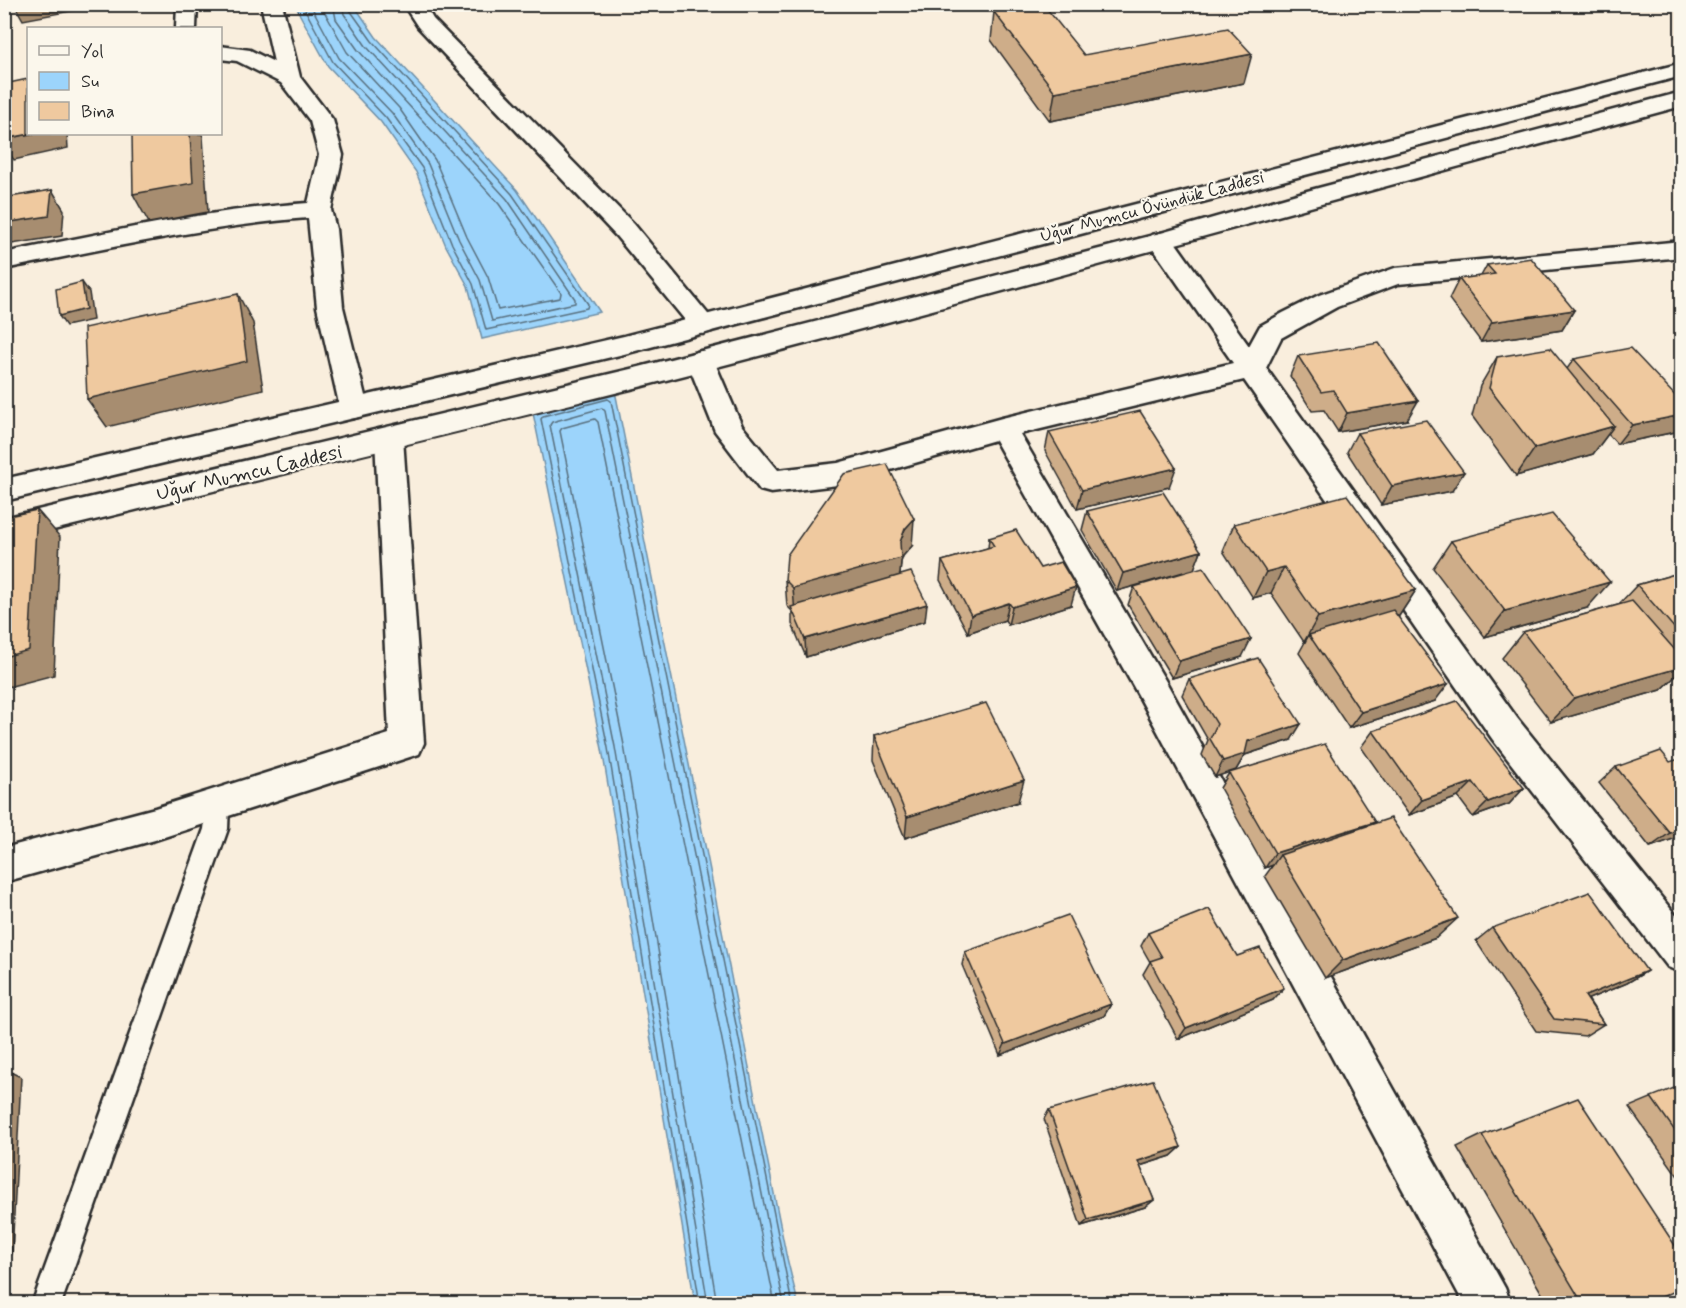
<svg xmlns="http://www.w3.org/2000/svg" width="1686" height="1308" viewBox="0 0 1686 1308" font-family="Mynerve,sans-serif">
  <rect width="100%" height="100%" fill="#f9eedd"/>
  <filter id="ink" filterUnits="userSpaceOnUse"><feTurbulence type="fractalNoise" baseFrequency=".0167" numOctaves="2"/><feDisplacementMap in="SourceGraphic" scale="12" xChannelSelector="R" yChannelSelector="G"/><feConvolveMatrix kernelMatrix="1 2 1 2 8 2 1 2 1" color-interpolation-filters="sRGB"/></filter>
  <g filter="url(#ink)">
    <g fill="#9cd4fb" stroke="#6f90a8" stroke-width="1.5">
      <polygon points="296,5 354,5 376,37 517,190 600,312 482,339 468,286 446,246 416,172 381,122 328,66 300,15"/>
      <polygon points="615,391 786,1254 798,1303 695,1303 602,749 533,413"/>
    </g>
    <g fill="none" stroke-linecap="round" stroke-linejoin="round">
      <g stroke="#586f7e" stroke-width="1.5">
        <polyline points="302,4 333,62 386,118 422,168 452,244 473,284 486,330 587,308 588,304 512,194 372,41 350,10 349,4"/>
        <polyline points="310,4 339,58 392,113 428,164 459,240 480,280 492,321 575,303 575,299 507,199 366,46 344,14 342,4"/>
        <polyline points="320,4 347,52 399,108 435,160 467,237 488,277 498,310 560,298 561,293 499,204 358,50 336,19 333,4"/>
        <polyline points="700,1304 608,748 541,419 543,416 608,399 611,401 792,1304"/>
        <polyline points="708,1304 615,747 550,425 552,422 602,408 605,411 784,1304"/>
        <polyline points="717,1304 624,745 560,431 562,428 595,419 598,422 775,1304"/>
      </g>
      <defs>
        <polygon id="lane" points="218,794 226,797 229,804 228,829 61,1304 32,1304 204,829 207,804 210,797"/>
        <g id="street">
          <polygon points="177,4 197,4 196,28 176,28"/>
          <path d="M261 4H282L300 77 333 120 343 155 331 210 336 229 343 307 368 408 364 415 354 418 344 415 340 408 317 307 308 218C206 226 105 249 4 269V253C105 233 206 210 308 203L319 155 310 121 281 83 237 61 220 59V46L250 50 274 62Z"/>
          <polygon points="403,4 424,4 433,19 634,224 712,319 716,325 712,331 703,334 694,331 616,236 418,27"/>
          <polygon points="1161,233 1170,235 1249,346 1260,326 1283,313 1319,295 1395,268 1682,241 1682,257 1398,284 1337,307 1281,338 1266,368 1517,718 1682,923 1682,973 1668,967 1493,740 1244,380 1020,434 1165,680 1505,1288 1511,1304 1464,1304 1141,700 995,440 838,485 771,493 760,490 715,431 687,361 691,354 701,351 711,354 742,426 778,470 838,463 1002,418 1233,363 1148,241 1152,235"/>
          <polygon points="389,427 399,431 403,438 424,743 419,754 155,840 4,882 4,848 155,808 389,734 375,438 379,431"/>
        </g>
        <g id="secondary">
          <polygon points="1682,63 1682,76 624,354 4,501 4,479 624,336"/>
          <path d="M1682 92V106C1334 199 988 298 639 387 428 440 216 490 4 542V518L639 367 1154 235 1307 191Z"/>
        </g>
      </defs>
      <use href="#lane" stroke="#2b2b2b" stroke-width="5"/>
      <use href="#street" stroke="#2b2b2b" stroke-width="5"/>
      <use href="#secondary" stroke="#2b2b2b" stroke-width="5"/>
      <use href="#lane" fill="#fbf7ec" fill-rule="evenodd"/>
      <use href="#street" fill="#fbf7ec" fill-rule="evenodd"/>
      <use href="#secondary" fill="#fbf7ec" fill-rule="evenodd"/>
    </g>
    <g fill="#cead89" stroke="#2b2b2b" stroke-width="1.5">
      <polygon points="994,12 1084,55 1244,83 1050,121 991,40"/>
      <polygon points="1487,265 1574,310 1562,330 1481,342 1449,299 1459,279 1481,276"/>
      <polygon points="1298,356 1407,420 1338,432 1324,410 1312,411 1290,376"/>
      <polygon points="1497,357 1567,369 1574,359 1682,415 1682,424 1675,432 1617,444 1608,434 1593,454 1516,476 1472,416 1480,386"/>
      <polygon points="1049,432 1169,487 1077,509 1045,451"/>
      <polygon points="1357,433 1452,491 1381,505 1347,452"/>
      <polygon points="1087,511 1201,551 1194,569 1117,591 1082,530"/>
      <polygon points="1234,524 1416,590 1399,616 1398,616 1435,701 1349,728 1299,653 1305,642 1304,642 1271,593 1253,598 1223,551"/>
      <polygon points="989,538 1040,568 1071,605 1008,625 1005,620 968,633 940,580 942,561 988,548"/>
      <polygon points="1451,541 1587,608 1485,637 1433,568"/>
      <polygon points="912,546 903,556 901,562 900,575 925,621 806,657 792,624 792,611 787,606 785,580"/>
      <polygon points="1682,572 1682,670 1661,690 1551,722 1502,658 1523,632 1621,604 1620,603 1637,585"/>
      <polygon points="1134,587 1242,657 1172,678 1128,605"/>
      <polygon points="1189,679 1291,740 1245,755 1236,770 1215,777 1202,755 1208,740 1182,695"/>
      <polygon points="1373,731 1524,788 1509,804 1473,817 1458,797 1409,815 1361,747"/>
      <polygon points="874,736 1018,802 905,838 873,760"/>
      <polygon points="1616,767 1682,836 1650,847 1599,783"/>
      <polygon points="1229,773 1375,822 1374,823 1436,938 1325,978 1265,876 1273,865 1265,868 1220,788"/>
      <polygon points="1492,928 1647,971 1627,983 1588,999 1604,1024 1585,1036 1536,1031 1476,941"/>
      <polygon points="1148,933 1237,956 1273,1000 1178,1039 1143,974 1150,962 1141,946"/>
      <polygon points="965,952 1111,1004 1104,1016 1000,1055 962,965"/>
      <polygon points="1682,1085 1682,1182 1629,1107"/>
      <polygon points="1049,1110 1181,1147 1171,1156 1140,1166 1154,1200 1145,1207 1081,1226 1044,1119"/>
      <polygon points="1482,1135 1646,1304 1548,1304 1457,1147"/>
    </g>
    <g fill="#a78d6f" stroke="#2b2b2b" stroke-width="1.5">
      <polygon points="14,4 86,4 87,8 23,20"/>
      <polygon points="1252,54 1244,83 1050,121 1055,92"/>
      <polygon points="30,134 67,134 68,148 14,160 4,146 4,139"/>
      <polygon points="190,134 202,134 203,137 208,212 149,223 133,194"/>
      <polygon points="52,190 64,210 62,236 12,244 4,233 4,223"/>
      <polygon points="82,282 89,292 93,320 66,326 59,316"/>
      <polygon points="238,294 253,323 263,389 107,427 87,399"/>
      <polygon points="1574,310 1562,330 1481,342 1492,322"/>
      <polygon points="1418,401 1407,420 1338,432 1347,413"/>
      <polygon points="1682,415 1682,424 1675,432 1617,444 1632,425"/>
      <polygon points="1614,426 1593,454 1516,476 1535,448"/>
      <polygon points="1176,468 1169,487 1077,509 1082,490"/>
      <polygon points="1464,472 1452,491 1381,505 1392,486"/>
      <polygon points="37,510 60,537 54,675 4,688 4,657"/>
      <polygon points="914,519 912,546 903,556 901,562 899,585 795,614 793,588 900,542 905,529"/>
      <polygon points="1201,551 1194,569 1117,591 1123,573"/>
      <polygon points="1284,567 1271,593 1253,598 1266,572"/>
      <polygon points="1610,582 1587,608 1485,637 1505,611"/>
      <polygon points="1076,587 1071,605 1008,625 1012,607"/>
      <polygon points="1416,590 1399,616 1312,640 1309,635 1305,642 1304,642 1318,617"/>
      <polygon points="1009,603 1005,620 968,633 971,615"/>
      <polygon points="927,604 925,621 806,657 805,639"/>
      <polygon points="1251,639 1242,657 1172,678 1179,661"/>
      <polygon points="1682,667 1682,670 1661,690 1551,722 1574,698"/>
      <polygon points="1448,684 1435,701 1349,728 1361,712"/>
      <polygon points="1301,724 1291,740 1245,755 1236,770 1215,777 1223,761 1248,741"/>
      <polygon points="1024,780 1018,802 905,838 907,817"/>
      <polygon points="1473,782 1458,797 1409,815 1422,800"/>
      <polygon points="1524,788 1509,804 1473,817 1488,802"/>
      <polygon points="1375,822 1362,837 1280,855 1273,865 1265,868 1275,853"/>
      <polygon points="1682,828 1682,836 1650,847 1670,833"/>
      <polygon points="1458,918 1436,938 1325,978 1343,960"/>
      <polygon points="1647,971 1627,983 1567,1008 1585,996"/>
      <polygon points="1284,988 1273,1000 1178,1039 1186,1028"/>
      <polygon points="1111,1004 1104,1016 1000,1055 1005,1044"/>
      <polygon points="4,1069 21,1077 12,1254 4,1257"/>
      <polygon points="1181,1147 1171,1156 1130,1169 1138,1161"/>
      <polygon points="1154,1200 1145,1207 1081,1226 1088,1220"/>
    </g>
    <g fill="#efc99f" stroke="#2b2b2b" stroke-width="1.5">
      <polygon points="1034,4 1043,4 1084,55 1228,28 1252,54 1055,92 994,12"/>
      <polygon points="28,79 28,134 30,134 4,139 4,84"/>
      <polygon points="132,134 190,134 193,183 133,194"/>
      <polygon points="52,190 49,216 4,223 4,198"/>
      <polygon points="1531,258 1574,310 1492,322 1459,279 1495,274 1487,265"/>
      <polygon points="82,282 86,309 59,316 56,289"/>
      <polygon points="238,294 247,361 87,399 84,328"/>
      <polygon points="1379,343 1418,401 1347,413 1333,390 1321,392 1298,356"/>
      <polygon points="1550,348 1614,426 1535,448 1489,388 1497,357"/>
      <polygon points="1630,348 1682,403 1682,415 1632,425 1574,359"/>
      <polygon points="1140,411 1176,468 1082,490 1049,432"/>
      <polygon points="1426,420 1464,472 1392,486 1357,433"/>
      <polygon points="887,464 914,519 905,529 900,542 901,558 793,588 785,580 787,555 844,474"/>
      <polygon points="1163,492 1201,551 1123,573 1087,511"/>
      <polygon points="1347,495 1416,590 1318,617 1284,567 1266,572 1234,524"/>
      <polygon points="37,510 29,650 4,657 4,517"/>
      <polygon points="1552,514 1610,582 1505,611 1451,541"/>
      <polygon points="1016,530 1040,568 1061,562 1076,587 1012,607 1009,603 971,615 942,561 994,546 989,538"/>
      <polygon points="1203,567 1251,639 1179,661 1134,587"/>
      <polygon points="911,572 927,604 805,639 791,607"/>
      <polygon points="1682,572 1682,637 1637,585"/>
      <polygon points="1632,601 1682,658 1682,667 1574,698 1523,632"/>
      <polygon points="1393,610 1448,684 1361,712 1309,635"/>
      <polygon points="1258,658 1301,724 1248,741 1245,754 1223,761 1210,739 1217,724 1189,679"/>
      <polygon points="1457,701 1524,788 1488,802 1473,782 1422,800 1373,731"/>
      <polygon points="986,703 1024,780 907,817 874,736"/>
      <polygon points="1325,744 1375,822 1275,853 1229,773"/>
      <polygon points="1661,751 1670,762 1682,758 1682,828 1670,833 1616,767"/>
      <polygon points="1391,818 1458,918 1343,960 1280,855"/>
      <polygon points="1590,892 1647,971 1585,996 1604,1024 1554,1019 1492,928"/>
      <polygon points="1209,909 1237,956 1260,948 1284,988 1186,1028 1150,961 1162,957 1148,933"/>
      <polygon points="1068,915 1111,1004 1005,1044 965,952"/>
      <polygon points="1153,1080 1181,1147 1138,1161 1154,1200 1088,1220 1049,1110"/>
      <polygon points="1682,1085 1682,1141 1651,1097"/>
      <polygon points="1578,1098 1682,1256 1682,1288 1646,1304 1583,1304 1482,1135"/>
    </g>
  </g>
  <g text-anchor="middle" stroke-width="4.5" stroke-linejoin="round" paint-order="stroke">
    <g font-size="18" fill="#2b2b2b" stroke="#fbf7ec">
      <text transform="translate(1152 206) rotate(-15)" y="6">Uğur Mumcu Övündük Caddesi</text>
    </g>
    <g font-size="21" fill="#2b2b2b" stroke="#fbf7ec">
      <text transform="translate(249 472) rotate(-13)" y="7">Uğur Mumcu Caddesi</text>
    </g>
  </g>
  <rect width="1686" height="1308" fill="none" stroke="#fbf7ec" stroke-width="24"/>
  <rect x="12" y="12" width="1662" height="1284" fill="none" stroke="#2b2b2b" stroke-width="2" filter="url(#ink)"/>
  <rect x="27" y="27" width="195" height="108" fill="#fbf7ec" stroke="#a8a59f" stroke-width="1.5"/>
  <rect x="39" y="46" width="30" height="9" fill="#fbf7ec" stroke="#a8a59f" stroke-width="1.5"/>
  <text x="81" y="57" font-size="18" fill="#2b2b2b">Yol</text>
  <rect x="39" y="72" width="30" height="18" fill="#9cd4fb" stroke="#a8a59f" stroke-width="1.5"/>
  <text x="81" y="87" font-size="18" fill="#2b2b2b">Su</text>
  <rect x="39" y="102" width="30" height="18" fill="#efc99f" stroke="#a8a59f" stroke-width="1.5"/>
  <text x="81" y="117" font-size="18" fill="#2b2b2b">Bina</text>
</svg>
